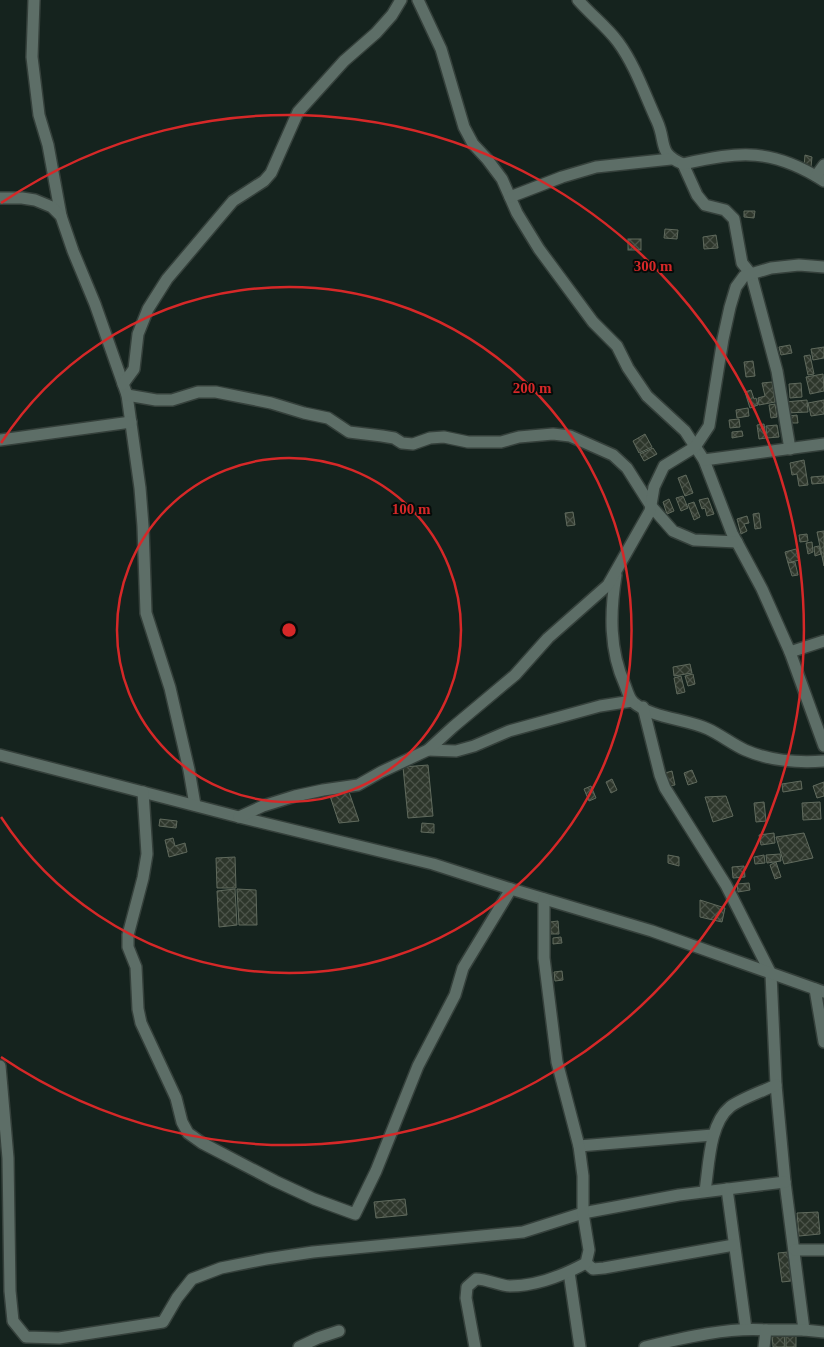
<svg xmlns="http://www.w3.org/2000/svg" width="824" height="1347" viewBox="0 0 824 1347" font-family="Georgia,serif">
  <defs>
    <pattern id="building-cross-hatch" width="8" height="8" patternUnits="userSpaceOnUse" patternTransform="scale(1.25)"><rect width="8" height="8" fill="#2d362b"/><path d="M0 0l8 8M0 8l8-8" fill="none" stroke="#4b5349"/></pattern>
  </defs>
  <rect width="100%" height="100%" fill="#15231e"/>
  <g fill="url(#building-cross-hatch)" stroke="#606a5d">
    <polygon points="805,155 812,157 811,167 804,167"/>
    <polygon points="744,211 755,211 754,218 744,217"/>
    <polygon points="665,229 678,230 677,239 664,238"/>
    <polygon points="716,235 718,248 704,249 703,237"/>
    <rect x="628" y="239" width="13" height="11"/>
    <polygon points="790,345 792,353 781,355 779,347"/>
    <polygon points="824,347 824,358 813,360 811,349"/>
    <polygon points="810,355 814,374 808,375 804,356"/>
    <polygon points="753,361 755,376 746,377 744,362"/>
    <polygon points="823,374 824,391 810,394 806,377"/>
    <polygon points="772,382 775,402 759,405 758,398 765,396 762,383"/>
    <polygon points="801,383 802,397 790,398 789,384"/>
    <polygon points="751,390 754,399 756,398 758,405 750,408 745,392"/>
    <polygon points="807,400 808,412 787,413 786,402"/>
    <polygon points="824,400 824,414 811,416 808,403"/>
    <polygon points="775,404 777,417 771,418 769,405"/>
    <polygon points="748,408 749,416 737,418 736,410"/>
    <polygon points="797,415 798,423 789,423 789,416"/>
    <polygon points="739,419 740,427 730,428 729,420"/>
    <polygon points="764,424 766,438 759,439 757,425"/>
    <polygon points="777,425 779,437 767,438 766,426"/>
    <polygon points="742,431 743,436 732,438 732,432"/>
    <polygon points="645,434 652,447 639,453 633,441"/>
    <polygon points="653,448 657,454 644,461 640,454"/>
    <polygon points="804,460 808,485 799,486 797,474 792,475 790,463"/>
    <polygon points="686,475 693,493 685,496 678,478"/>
    <polygon points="824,476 824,483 812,484 811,477"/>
    <polygon points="683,496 688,508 681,511 676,498"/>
    <polygon points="708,498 714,514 707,516 705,508 702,509 699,500"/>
    <polygon points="669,499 674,511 667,514 663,502"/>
    <polygon points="694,502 700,517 694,520 688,504"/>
    <polygon points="573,512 575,525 567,526 565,513"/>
    <polygon points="759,513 761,528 755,529 753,514"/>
    <polygon points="747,516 749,523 744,524 747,531 741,534 737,519"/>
    <polygon points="824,531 824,566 817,532"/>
    <polygon points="807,534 808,541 800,542 799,535"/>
    <polygon points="812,542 813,552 808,554 806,543"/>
    <polygon points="819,546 821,554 815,556 814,547"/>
    <polygon points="796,549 799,560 788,563 785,552"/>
    <polygon points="795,562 798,575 792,576 788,563"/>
    <polygon points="690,664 692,673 674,676 673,667"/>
    <polygon points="693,674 695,684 688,686 685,676"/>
    <polygon points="681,676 685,692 677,694 674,678"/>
    <polygon points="428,765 433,816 408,818 403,767"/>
    <polygon points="692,770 697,782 688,785 684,773"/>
    <polygon points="672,771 675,785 668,786 665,773"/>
    <polygon points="612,779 617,790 611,793 606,782"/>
    <polygon points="801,781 802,789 783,792 782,784"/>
    <polygon points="824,782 824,796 817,798 813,786"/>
    <polygon points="591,786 596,798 589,801 584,789"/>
    <polygon points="349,792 359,821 339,823 330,796"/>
    <polygon points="726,796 733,816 713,822 705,797"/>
    <polygon points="764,802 766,821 756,822 754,803"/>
    <polygon points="820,802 821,819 803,820 802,803"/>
    <polygon points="160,819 177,821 176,828 159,826"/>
    <polygon points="422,823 434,824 434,833 421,832"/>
    <polygon points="774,833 775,843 761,845 759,835"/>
    <polygon points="804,833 813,858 784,864 776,837"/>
    <polygon points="173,838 175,846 185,843 187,852 169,857 165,840"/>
    <polygon points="780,854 781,861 767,863 766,855"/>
    <polygon points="668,855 679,857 679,866 668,863"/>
    <polygon points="764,855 765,863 755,864 754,857"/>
    <polygon points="235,857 236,888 217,888 216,858"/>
    <polygon points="776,862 781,877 775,879 770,865"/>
    <polygon points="744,866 745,877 733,878 732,867"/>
    <polygon points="749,883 750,890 738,892 737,884"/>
    <polygon points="235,889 237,925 219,927 217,891"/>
    <polygon points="237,889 256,890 257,925 239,925"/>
    <polygon points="700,900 725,908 722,922 700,917"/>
    <polygon points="558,921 559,934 551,934 550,922"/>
    <polygon points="561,937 562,943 553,944 553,938"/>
    <polygon points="562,971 563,980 555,981 554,972"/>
    <polygon points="405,1199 407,1215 376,1218 374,1202"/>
    <polygon points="818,1212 820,1234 799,1236 797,1213"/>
    <polygon points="788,1252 791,1281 782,1282 778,1253"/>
    <polygon points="784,1333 785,1347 773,1347 772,1334"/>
    <rect x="786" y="1333" width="10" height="14"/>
  </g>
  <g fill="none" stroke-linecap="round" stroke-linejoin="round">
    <defs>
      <g id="minor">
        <polyline points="34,0 32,57 39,115 48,145 61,216"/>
        <polyline points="418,0 441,49 464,127 473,144 487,159 502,179 517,213 539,249 593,322 617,346 628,368 647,396 685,431 704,460 732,533 762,589 790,652 824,746"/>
        <path d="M578 0C591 15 606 26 618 42 635 65 645 95 657 121 667 143 657 153 683 164L697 195 705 205 725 210 734 219 742 263 751 274 777 371 790 449"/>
        <path d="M683 164C741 151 772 148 824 181"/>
        <polyline points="816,176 824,165"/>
        <polyline points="510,197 562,177 596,167 671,159"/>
        <polyline points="0,198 22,198 35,200 52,207 61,216 73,251 95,304 127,395 140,488 143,526 146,613 170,688 189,770 195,805"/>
        <polyline points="123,384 134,369 138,334 148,309 167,279 233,201 264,181 271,173 298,112 344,61 376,33 392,15 401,0"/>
        <polyline points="127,395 156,400 172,400 198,392 216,392 271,403 304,413 328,418 349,432 382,436 394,438 402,443 413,444 430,438 444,437 468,442 501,442 519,437 553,434 570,436 613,455 627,468 651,506 673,531 694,540 737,542"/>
        <polyline points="0,440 131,422"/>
        <polyline points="704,460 824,444"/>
        <path d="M616 575C610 612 609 650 625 685 627 690 629 698 633 702 651 718 687 719 708 729 721 735 732 744 745 750 770 761 797 763 824 761"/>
        <polyline points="790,652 824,641"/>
        <polyline points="643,707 660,775 665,788 726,885 771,974 776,1085 785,1182 804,1330 824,1332"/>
        <polyline points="428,750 456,751 474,746 509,731 600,706 632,701"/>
        <polyline points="0,755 239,817 433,864 511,889 652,931 824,992"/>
        <polyline points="143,792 147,854 143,878 128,935 128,947 136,967 138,1009 141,1023 176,1098 182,1122 188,1133 202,1143 275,1181 314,1199 355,1214 376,1171 418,1066 455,995 463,968 511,889"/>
        <polyline points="239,817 263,806 295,796 323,790 358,785 381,772 428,750 453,727 515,675 548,638 608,585 650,511 654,487 664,466 695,447 709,426 723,339 730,307 736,287 744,276 771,268 799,265 824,267"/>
        <polyline points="815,989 824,1042"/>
        <polyline points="0,1066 8,1158 10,1291 13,1321 26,1337 59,1338 163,1322 177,1298 192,1279 221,1268 266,1259 313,1252 523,1232 583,1213 679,1195 785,1182"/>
        <polyline points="579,1146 713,1135"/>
        <polyline points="727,1189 746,1329"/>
        <path d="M705 1191C709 1166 709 1124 730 1107 740 1099 763 1091 776 1085"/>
        <polyline points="795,1250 824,1250"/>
        <polyline points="586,1263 593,1269 604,1268 734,1245"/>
        <polyline points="569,1272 580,1347"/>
        <polyline points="299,1347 318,1338 339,1331"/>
        <path d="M475 1347 466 1298 467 1287 476 1279C488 1279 499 1286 510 1286 536 1286 564 1275 586 1263L589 1250 583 1213V1176L579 1146 557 1062 544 958V899"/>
        <path d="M645 1347C683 1338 728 1327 766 1330"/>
        <polyline points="764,1347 766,1330 804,1330"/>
      </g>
    </defs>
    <use href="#minor" stroke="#35403b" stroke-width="14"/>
    <use href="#minor" stroke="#5d6e67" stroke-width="11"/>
  </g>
  <g fill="none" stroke="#d62828" stroke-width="2.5">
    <circle cx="289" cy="630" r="172"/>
    <path d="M1 443A343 343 0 1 1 1 817"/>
    <path d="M1 203A515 515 0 1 1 1 1057"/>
  </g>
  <circle cx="289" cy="630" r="8" fill="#d62828" stroke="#060b09" stroke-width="2.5"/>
  <g font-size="15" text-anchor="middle" font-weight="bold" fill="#d62828" stroke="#060b09" stroke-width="4" stroke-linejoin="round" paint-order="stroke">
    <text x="653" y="271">300 m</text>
    <text x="532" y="393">200 m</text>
    <text x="411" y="514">100 m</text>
  </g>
</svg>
